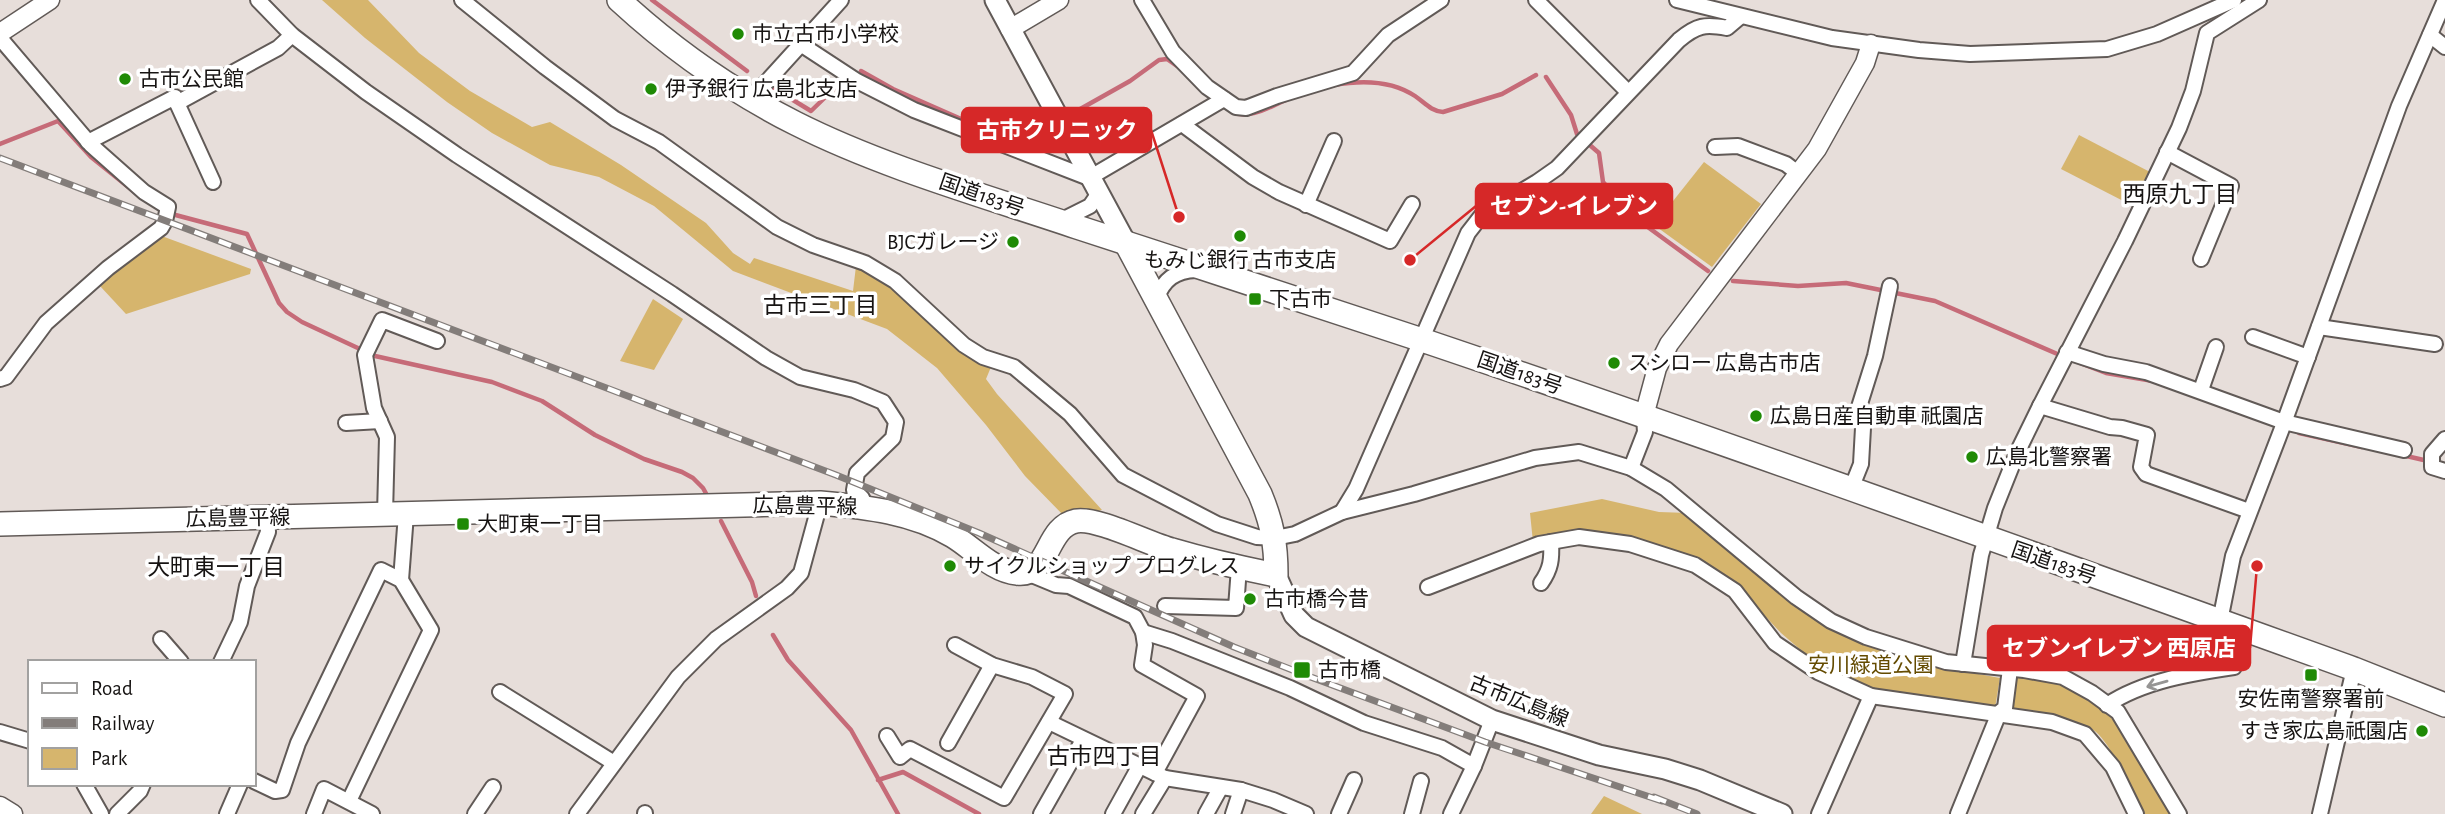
<svg xmlns="http://www.w3.org/2000/svg" width="2445" height="814" viewBox="0 0 2445 814" font-family="'Alegreya Sans','Noto Sans JP',sans-serif">
  <rect width="100%" height="100%" fill="#e7deda"/>
  <g fill="#d6b56d">
    <polygon points="322,0 368,0 419,53 470,91 532,127 550,122 621,165 706,223 733,253 750,264 754,258 853,291 856,266 889,287 944,336 991,367 986,379 997,394 1102,510 1066,518 1025,476 986,425 937,368 887,329 733,271 654,206 599,177 550,165 492,133 447,102 365,38"/>
    <polygon points="2079,135 2150,172 2133,206 2061,169"/>
    <polygon points="1704,162 1761,204 1712,267 1654,225"/>
    <polygon points="159,235 251,269 250,274 126,314 100,286"/>
    <polygon points="653,299 683,319 654,370 620,361"/>
    <polygon points="1602,499 1659,512 1688,513 1745,565 1829,627 1930,665 2000,678 1995,708 1869,688 1818,665 1781,633 1735,584 1693,558 1651,542 1581,533 1533,542 1530,513"/>
    <path d="M2015 675C2030 677 2049 677 2063 682 2116 701 2144 769 2171 814H2142C2131 792 2114 748 2096 732 2081 719 2031 714 2010 710Z"/>
    <polygon points="1604,796 1642,814 1591,814"/>
  </g>
  <g fill="none" stroke-linecap="round" stroke-linejoin="round">
    <g stroke="#c66b78" stroke-width="4.5">
      <polyline points="652,0 747,71"/>
      <polyline points="861,71 893,89 968,122 976,124 1004,117 1049,124"/>
      <polyline points="1546,77 1571,115 1577,134 1599,153 1603,182 1634,217 1708,271"/>
      <path d="M1334 85C1362 80 1391 80 1415 96 1425 103 1431 111 1443 112L1502 94 1536 75"/>
      <polyline points="770,86 811,111 843,80"/>
      <path d="M1232 112C1249 120 1269 107 1286 100"/>
      <polyline points="1066,117 1130,81 1159,60 1167,59 1177,66"/>
      <polyline points="0,144 58,121 91,157 137,194"/>
      <polyline points="168,213 247,234 279,303 287,312 302,322 375,356 492,382 542,401 595,435 644,459 682,472 693,478 703,488 709,499"/>
      <polyline points="1733,281 1798,286 1846,283 1935,301 2062,356"/>
      <polyline points="2080,363 2106,373 2153,381"/>
      <polyline points="2299,433 2362,447"/>
      <polyline points="2402,455 2428,461"/>
      <polyline points="721,521 752,582 756,596"/>
      <polyline points="773,635 788,660 851,730 898,814"/>
      <polyline points="878,780 903,772 979,814"/>
    </g>
    <defs>
      <g id="minor">
        <polyline points="258,0 292,35 366,92 457,155 672,294 766,358 800,377 854,390 883,402 896,422 893,438 857,473 854,490 862,498 866,507"/>
        <polyline points="462,0 545,67 615,119 659,142 777,227 813,245 865,263 895,281 964,345 983,357 1014,367 1070,414 1123,475 1217,524 1257,537 1275,538 1295,534 1342,512 1414,494 1535,458 1579,452 1631,468 1666,489 1796,597 1831,621 1866,637 1946,662 2024,670 2063,677 2092,693 2118,712 2179,814"/>
        <polyline points="1142,0 1173,52 1207,87 1236,107 1246,108 1277,96 1353,73 1388,35 1441,0"/>
        <polyline points="1536,0 1628,92"/>
        <polyline points="1677,0 1832,38 1919,50 1970,54 2107,49 2157,34 2234,0"/>
        <polyline points="2430,35 2445,47"/>
        <polyline points="0,38 91,145 144,192 168,207 165,221 161,228 108,268 46,323 6,377 0,379"/>
        <polyline points="802,45 857,81 914,110 1089,178 1224,99"/>
        <polyline points="752,98 841,0"/>
        <polyline points="177,103 213,182"/>
        <polyline points="1182,124 1253,177 1279,192 1390,241 1412,204"/>
        <polyline points="88,142 175,97 177,103 278,48 292,35"/>
        <polyline points="1715,147 1738,146 1786,164 1799,174"/>
        <polyline points="2167,152 2231,186 2201,259"/>
        <polyline points="1306,205 1334,141"/>
        <polyline points="1060,221 1090,206 1099,193"/>
        <path d="M1156 299C1164 279 1175 271 1196 270"/>
        <polyline points="2319,327 2435,344"/>
        <polyline points="2253,337 2308,357"/>
        <polyline points="2067,352 2104,364 2146,372 2284,422 2404,450"/>
        <polyline points="2201,390 2216,347"/>
        <polyline points="2040,406 2110,427 2122,428 2147,435 2141,467 2146,474 2249,511"/>
        <polyline points="346,423 380,421"/>
        <polyline points="2445,439 2432,454 2432,467 2445,471"/>
        <polyline points="1631,468 1645,432 1644,416"/>
        <polyline points="1851,489 1861,464 1863,428 1859,407 1875,356 1890,286"/>
        <path d="M1342 512 1356 489 1468 233 1482 215 1537 182 1557 168 1679 40C1697 25 1705 24 1727 28L1740 17"/>
        <polyline points="385,514 387,437 374,408 365,355 382,320 437,341"/>
        <polyline points="1027,573 1056,585 1069,586 1135,617 1143,632 1145,645 1142,665 1197,696 1155,773"/>
        <polyline points="401,580 406,514"/>
        <path d="M1541 583C1551 569 1552 559 1551 542"/>
        <polyline points="1428,587 1539,544 1579,537 1630,544 1695,565 1735,591 1775,643 1818,672 1871,696 2052,722 2085,734 2113,767 2136,814"/>
        <polyline points="1165,606 1236,608 1239,567"/>
        <polyline points="2220,621 2233,556 2281,431 2399,106 2445,0"/>
        <polyline points="1143,632 1172,641 1290,688 1364,723 1442,748 1474,766"/>
        <polyline points="161,639 181,662"/>
        <polyline points="221,662 240,622 247,586 268,532 267,517"/>
        <polyline points="1963,664 1981,555 1995,508 2017,453 2040,406 2125,241 2179,128 2193,91 2207,33 2259,0"/>
        <polyline points="500,692 614,763"/>
        <path d="M2107 705C2143 681 2192 673 2234 667L2246 631"/>
        <polyline points="1049,722 1165,778 1241,790 1273,800 1306,814"/>
        <polyline points="0,732 30,741"/>
        <polyline points="887,736 900,757 910,749 1004,798 1065,694 1032,677 992,665 955,645"/>
        <polyline points="948,743 992,665"/>
        <polyline points="254,781 275,791 282,790 298,743 381,570 401,580 431,630 349,801"/>
        <polyline points="84,784 101,814"/>
        <polyline points="645,813 645,814"/>
        <polyline points="117,814 140,791 143,784"/>
        <polyline points="227,814 240,784"/>
        <polyline points="314,814 324,789 372,814"/>
        <polyline points="475,814 493,787"/>
        <polyline points="577,814 678,677 716,639 787,588 801,573 820,503"/>
        <polyline points="1041,814 1083,740"/>
        <polyline points="1113,814 1139,767"/>
        <polyline points="1143,814 1165,778"/>
        <polyline points="1206,814 1221,787"/>
        <polyline points="1233,814 1241,790"/>
        <polyline points="1339,814 1354,780"/>
        <polyline points="1412,814 1421,781"/>
        <polyline points="1451,814 1474,766 1492,720"/>
        <polyline points="1819,814 1871,696"/>
        <polyline points="1958,814 1999,713 2005,708 2010,669"/>
        <polyline points="2320,814 2354,669"/>
      </g>
      <g id="tertiary">
        <polyline points="1010,29 1059,0"/>
        <polyline points="0,33 50,0"/>
        <polyline points="1644,416 1657,368 1669,344 1817,149 1865,63 1871,44"/>
        <polyline points="0,806 13,814"/>
      </g>
      <g id="secondary">
        <polyline points="995,0 1126,243"/>
        <polyline points="1276,575 1294,615 1306,627 1492,720 1599,755 1665,769 1700,780 1782,814"/>
      </g>
      <path id="primary" d="M0 524 820 503C866 507 913 512 953 536 973 548 993 571 1017 573 1050 577 1045 527 1076 521 1097 517 1149 544 1172 550 1206 560 1241 568 1276 575 1276 543 1272 523 1260 494L1126 243"/>
      <path id="trunk" d="M619 0C671 48 732 91 795 123 882 167 985 196 1077 227 1193 265 1309 302 1425 341 1736 446 2045 558 2354 669L2445 705"/>
    </defs>
    <use href="#minor" stroke="#615a57" stroke-width="18"/>
    <use href="#tertiary" stroke="#615a57" stroke-width="21"/>
    <use href="#secondary" stroke="#615a57" stroke-width="23"/>
    <use href="#primary" stroke="#615a57" stroke-width="26"/>
    <use href="#trunk" stroke="#615a57" stroke-width="26"/>
    <use href="#minor" stroke="#fff" stroke-width="14"/>
    <use href="#tertiary" stroke="#fff" stroke-width="18"/>
    <use href="#secondary" stroke="#fff" stroke-width="19"/>
    <use href="#primary" stroke="#fff" stroke-width="23"/>
    <use href="#trunk" stroke="#fff" stroke-width="23"/>
    <defs>
      <g id="rail">
        <polyline points="0,158 836,475 979,533 1234,647 1300,673 1485,742 1662,801"/>
        <polyline points="1654,797 1697,814"/>
      </g>
    </defs>
    <use href="#rail" stroke="#837d7a" stroke-width="7"/>
    <use href="#rail" stroke="#fff" stroke-width="4.5" stroke-dasharray="13" stroke-linecap="butt"/>
  </g>
  <defs><path id="oneway-shaft" d="M-6 0H5M1.5-3L5.5 0L1.5 3" fill="none" stroke-width="1.6" stroke-linecap="round" stroke-linejoin="round" transform="scale(1.75)"/></defs>
  <use stroke="#969594" href="#oneway-shaft" transform="translate(2157 684) rotate(164)"/>
  <g fill="#1f8a05" stroke="#fff" stroke-width="2.5">
    <circle cx="738" cy="34" r="7"/>
    <circle cx="125" cy="79" r="7"/>
    <circle cx="651" cy="89" r="7"/>
    <circle cx="1240" cy="236" r="7"/>
    <circle cx="1013" cy="242" r="7"/>
    <rect x="1248" y="292" width="14" height="14" rx="3.5"/>
    <circle cx="1614" cy="363" r="7"/>
    <circle cx="1756" cy="416" r="7"/>
    <circle cx="1972" cy="457" r="7"/>
    <rect x="456" y="517" width="14" height="14" rx="3.5"/>
    <circle cx="950" cy="566" r="7"/>
    <circle cx="1250" cy="599" r="7"/>
    <rect x="1293" y="661" width="18" height="18" rx="3.5"/>
    <rect x="2304" y="668" width="14" height="14" rx="3.5"/>
    <circle cx="2422" cy="731" r="7"/>
  </g>
  <g text-anchor="middle" stroke-width="7" stroke-linejoin="round" paint-order="stroke">
    <g font-size="21" fill="#161312" stroke="#fff" text-anchor="start">
      <text x="752" y="41">市立古市小学校</text>
      <text x="139" y="86">古市公民館</text>
      <text x="665" y="96">伊予銀行 広島北支店</text>
      <text x="999" y="249" text-anchor="end">BJCガレージ</text>
      <text x="1240" y="267" text-anchor="middle">もみじ銀行 古市支店</text>
      <text x="1269" y="306">下古市</text>
      <text x="1628" y="370">スシロー 広島古市店</text>
      <text x="1770" y="423">広島日産自動車 祇園店</text>
      <text x="1986" y="464">広島北警察署</text>
      <text x="477" y="531">大町東一丁目</text>
      <text x="964" y="573">サイクルショップ プログレス</text>
      <text x="1264" y="606">古市橋今昔</text>
      <text x="1318" y="677">古市橋</text>
      <text x="2311" y="706" text-anchor="middle">安佐南警察署前</text>
      <text x="2408" y="738" text-anchor="end">すき家広島祇園店</text>
    </g>
    <g font-size="21" fill="#161312" stroke="#fff">
      <text transform="translate(982 195) rotate(19)" y="7">国道183号</text>
      <text transform="translate(1520 373) rotate(19)" y="7">国道183号</text>
      <text transform="translate(805 506) rotate(1)" y="7">広島豊平線</text>
      <text transform="translate(238 518) rotate(-1)" y="7">広島豊平線</text>
      <text transform="translate(2054 563) rotate(19)" y="7">国道183号</text>
      <text transform="translate(1519 701) rotate(22)" y="7">古市広島線</text>
    </g>
    <g font-size="21" fill="#644b00" stroke="#fff">
      <text x="1871" y="672">安川緑道公園</text>
    </g>
    <g font-size="23" fill="#161312" stroke="#fff">
      <text x="2180" y="202">西原九丁目</text>
      <text x="820" y="313">古市三丁目</text>
      <text x="216" y="575">大町東一丁目</text>
      <text x="1104" y="764">古市四丁目</text>
    </g>
  </g>
  <path fill="none" stroke="#d62828" stroke-width="2.5" d="M1179 217L1151 130M1410 260L1476 206M2257 566L2250 648"/>
  <g fill="#d62828" stroke="#fff" stroke-width="2.5">
    <circle cx="1179" cy="217" r="7"/>
    <circle cx="1410" cy="260" r="7"/>
    <circle cx="2257" cy="566" r="7"/>
  </g>
  <g fill="#d62828" stroke="#d62828" stroke-width="2.5">
    <rect x="962" y="108" width="189" height="44" rx="7"/>
    <rect x="1476" y="184" width="196" height="44" rx="7"/>
    <rect x="1988" y="626" width="262" height="44" rx="7"/>
  </g>
  <g font-size="23" text-anchor="middle" font-weight="bold" fill="#fff">
    <text x="1057" y="138">古市クリニック</text>
    <text x="1574" y="214">セブン-イレブン</text>
    <text x="2119" y="656">セブンイレブン 西原店</text>
  </g>
  <rect x="28" y="660" width="228" height="126" fill="#ffffff" stroke="#a2a1a0" stroke-width="2"/>
  <rect x="42" y="683" width="35" height="10" fill="#ffffff" stroke="#a2a1a0" stroke-width="2"/>
  <text x="91" y="695" font-size="21" fill="#161312">Road</text>
  <rect x="42" y="718" width="35" height="10" fill="#837d7a" stroke="#a2a1a0" stroke-width="2"/>
  <text x="91" y="730" font-size="21" fill="#161312">Railway</text>
  <rect x="42" y="748" width="35" height="21" fill="#d6b56d" stroke="#a2a1a0" stroke-width="2"/>
  <text x="91" y="765" font-size="21" fill="#161312">Park</text>
</svg>
